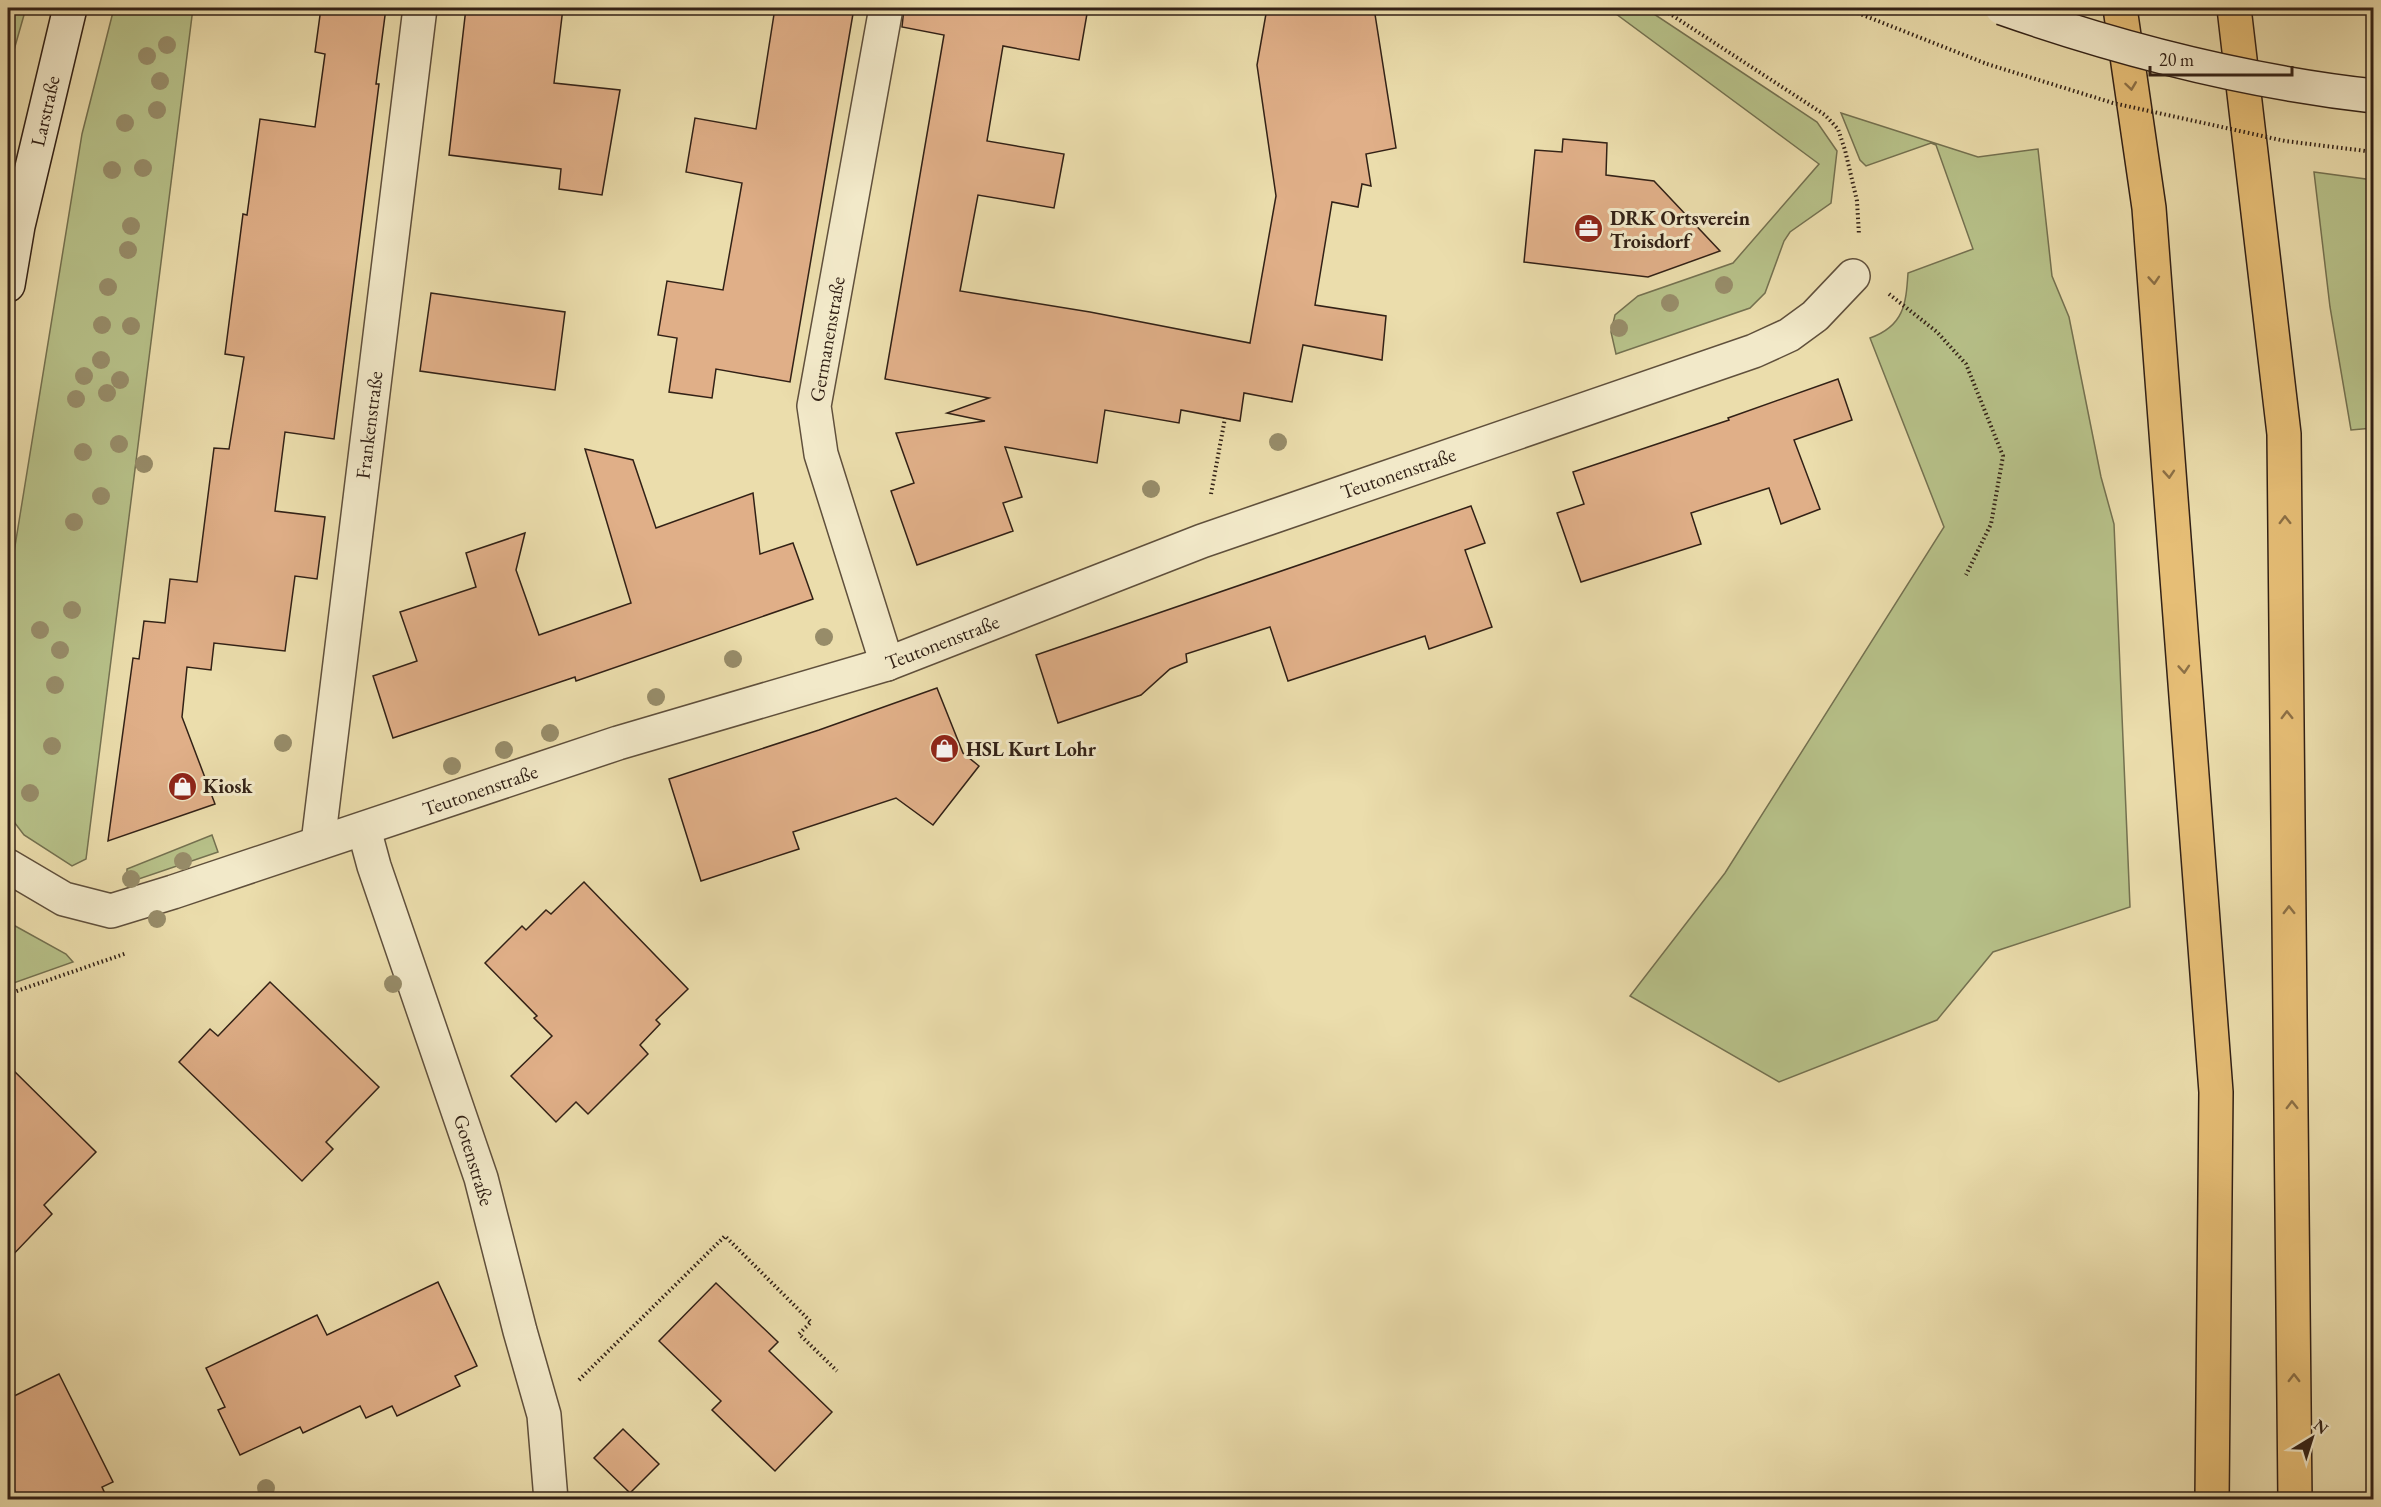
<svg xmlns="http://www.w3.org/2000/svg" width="2381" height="1507" viewBox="0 0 2381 1507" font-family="'EB Garamond',serif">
  <rect width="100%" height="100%" fill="#ebddac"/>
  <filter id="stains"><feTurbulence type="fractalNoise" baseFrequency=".00333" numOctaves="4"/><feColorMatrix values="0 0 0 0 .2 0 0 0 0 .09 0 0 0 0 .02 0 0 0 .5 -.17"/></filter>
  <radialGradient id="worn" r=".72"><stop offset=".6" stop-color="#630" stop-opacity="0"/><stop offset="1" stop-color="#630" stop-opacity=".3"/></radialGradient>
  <g fill="#b7c189" stroke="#747150" stroke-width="1.5">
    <polygon points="8,8 26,8 8,71"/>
    <polygon points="114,8 193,8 86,859 72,866 24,835 8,814 8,589 82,134"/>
    <polygon points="1608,8 1645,8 1817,122 1837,151 1831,203 1790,232 1784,241 1765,293 1750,308 1616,354 1611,332 1615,315 1638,296 1733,263 1819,164"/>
    <path d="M1841 113 1978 157 2038 149 2052 276 2069 317 2101 477 2114 524 2130 907 1993 952 1937 1020 1779 1082 1630 996 1725 873 1944 527 1870 338C1904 326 1906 304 1908 273L1973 249 1936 145 1931 143 1866 166 1860 160Z"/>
    <polygon points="2314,172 2373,180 2373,428 2351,430 2330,307"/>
    <polygon points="212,835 218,852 127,883 127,869"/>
    <polygon points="8,922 66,954 73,962 8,985"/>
  </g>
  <g fill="#e0af88" stroke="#322116" stroke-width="1.5">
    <polygon points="321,8 386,8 376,84 379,84 334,439 285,432 275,511 325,517 317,579 295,576 285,651 214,643 211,670 187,667 182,717 215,804 108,841 133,658 139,659 144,621 165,623 170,579 197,582 214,448 229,449 244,357 225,354 243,214 247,215 260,119 315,127 325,54 315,52"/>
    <polygon points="466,8 563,8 554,83 620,90 602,195 559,189 561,169 449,155"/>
    <polygon points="775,8 854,8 790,382 716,369 712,398 669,392 677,338 658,335 667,281 723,290 742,183 686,172 695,118 756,129"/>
    <polygon points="904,8 1088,8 1079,60 1003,46 987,141 1064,154 1054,208 978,195 960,291 1090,312 1250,343 1276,196 1257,65 1267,8 1374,8 1396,148 1366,154 1371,186 1362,184 1358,207 1332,202 1315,305 1386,316 1382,360 1303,345 1292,402 1244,393 1240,421 1181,410 1179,423 1105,410 1097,463 1005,447 1022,497 1003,503 1013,531 917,565 891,491 914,483 896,433 985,421 947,413 989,398 885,379 944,35 902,27"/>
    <polygon points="1563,139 1607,143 1606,175 1654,181 1720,251 1648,277 1524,262 1535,150 1562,152"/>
    <polygon points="431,293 565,312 555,390 420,371"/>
    <polygon points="1838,379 1852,420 1794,440 1820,509 1781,524 1769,488 1691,513 1701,544 1581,582 1557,513 1584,504 1573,472 1729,420 1728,418"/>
    <polygon points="585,449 633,460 656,528 753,493 760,554 793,543 813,599 576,681 575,677 393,738 373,676 417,661 400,612 476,587 466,553 525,533 516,570 539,635 631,603"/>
    <polygon points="1471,506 1485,543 1465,550 1492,627 1429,649 1425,636 1288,681 1270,627 1186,654 1187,662 1170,669 1141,695 1058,723 1036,655"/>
    <polygon points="937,688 963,753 979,766 933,825 896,798 793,832 799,849 701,881 669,779 819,730"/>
    <polygon points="584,882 688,989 656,1020 660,1024 640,1045 648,1054 588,1114 576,1102 556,1122 511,1076 552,1036 534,1018 537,1016 485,963 522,926 526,930 546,910 551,914"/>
    <polygon points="270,982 379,1087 326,1142 333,1149 302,1181 179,1062 210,1029 218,1036"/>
    <polygon points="8,1065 96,1152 44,1205 52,1214 8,1260"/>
    <polygon points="438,1282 477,1366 455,1376 460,1386 397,1416 392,1406 366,1418 360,1406 303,1433 300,1427 240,1455 218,1410 225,1407 206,1368 317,1315 327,1335"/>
    <polygon points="716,1283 778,1342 769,1351 832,1412 775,1471 712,1410 721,1401 659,1341"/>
    <polygon points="59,1374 113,1482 102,1487 108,1500 19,1500 8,1476 8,1399"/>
    <polygon points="623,1429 659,1464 630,1493 594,1458"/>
  </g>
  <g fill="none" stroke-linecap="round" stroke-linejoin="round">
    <defs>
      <g id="street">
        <polyline points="886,8 814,406 821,454 887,664"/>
        <polyline points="364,829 374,866 481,1178 520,1331 544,1415 551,1500"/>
        <polyline points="318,843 420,8"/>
        <polyline points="8,866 64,899 111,911 173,892 618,743 887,664 1202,541 1754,351 1789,335 1815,316 1853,276"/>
      </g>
      <polyline id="secondary" points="8,285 18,226 70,8"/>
      <g id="highway">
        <polyline points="2120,8 2149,208 2216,1092 2212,1500"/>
        <polyline points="2234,8 2284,434 2295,1500"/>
      </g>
    </defs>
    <use href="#street" stroke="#60503c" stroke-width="36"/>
    <use href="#secondary" stroke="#322116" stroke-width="36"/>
    <use href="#highway" stroke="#322116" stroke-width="36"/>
    <g stroke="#322116" stroke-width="4" stroke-dasharray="1.5 3" stroke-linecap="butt">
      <polyline points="1661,8 1825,115 1838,129 1845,150 1857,201 1859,235"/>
      <polyline points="1845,8 1987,64"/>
      <polyline points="1889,294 1937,332 1966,364 2003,456 1991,524 1966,575"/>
      <polyline points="1211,494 1225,418"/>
      <polyline points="8,994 127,953"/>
      <polyline points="579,1380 725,1236 811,1322 799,1334 837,1371"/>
    </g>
    <use href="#street" stroke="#f2e9c9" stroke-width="33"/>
    <use href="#secondary" stroke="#f2e9c9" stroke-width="33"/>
    <use href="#highway" stroke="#e6be76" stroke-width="33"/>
    <defs>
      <path id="secondary-bridge" d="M2002 8C2122 50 2247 82 2374 96"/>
    </defs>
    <use href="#secondary-bridge" stroke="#322116" stroke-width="36" stroke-linecap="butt"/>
    <polyline stroke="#322116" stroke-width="4" stroke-dasharray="1.5 3" stroke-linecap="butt" points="1987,64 2113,103 2285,141 2374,152"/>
    <use href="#secondary-bridge" stroke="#f2e9c9" stroke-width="33"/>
  </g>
  <g fill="#978c69">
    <circle cx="167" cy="45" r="9"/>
    <circle cx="147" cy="56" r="9"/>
    <circle cx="160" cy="81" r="9"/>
    <circle cx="157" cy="110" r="9"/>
    <circle cx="125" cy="123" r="9"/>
    <circle cx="143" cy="168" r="9"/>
    <circle cx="112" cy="170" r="9"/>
    <circle cx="131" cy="226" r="9"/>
    <circle cx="128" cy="250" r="9"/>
    <circle cx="1724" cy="285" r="9"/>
    <circle cx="108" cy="287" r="9"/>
    <circle cx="1670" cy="303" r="9"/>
    <circle cx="102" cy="325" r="9"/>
    <circle cx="131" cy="326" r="9"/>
    <circle cx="1619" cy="328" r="9"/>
    <circle cx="101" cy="360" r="9"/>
    <circle cx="84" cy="376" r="9"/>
    <circle cx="120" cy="380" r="9"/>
    <circle cx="107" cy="393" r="9"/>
    <circle cx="76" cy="399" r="9"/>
    <circle cx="1278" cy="442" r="9"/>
    <circle cx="119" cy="444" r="9"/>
    <circle cx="83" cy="452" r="9"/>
    <circle cx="144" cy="464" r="9"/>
    <circle cx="1151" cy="489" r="9"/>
    <circle cx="101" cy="496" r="9"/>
    <circle cx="74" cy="522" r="9"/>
    <circle cx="72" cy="610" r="9"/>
    <circle cx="40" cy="630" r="9"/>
    <circle cx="824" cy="637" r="9"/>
    <circle cx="60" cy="650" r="9"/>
    <circle cx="733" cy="659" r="9"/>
    <circle cx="55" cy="685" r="9"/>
    <circle cx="656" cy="697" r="9"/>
    <circle cx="550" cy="733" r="9"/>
    <circle cx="283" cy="743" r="9"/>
    <circle cx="52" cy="746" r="9"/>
    <circle cx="504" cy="750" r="9"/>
    <circle cx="452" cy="766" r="9"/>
    <circle cx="30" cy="793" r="9"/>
    <circle cx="183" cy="861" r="9"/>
    <circle cx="131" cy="879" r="9"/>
    <circle cx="157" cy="919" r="9"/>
    <circle cx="393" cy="984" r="9"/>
    <circle cx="266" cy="1488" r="9"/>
  </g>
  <defs><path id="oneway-chevron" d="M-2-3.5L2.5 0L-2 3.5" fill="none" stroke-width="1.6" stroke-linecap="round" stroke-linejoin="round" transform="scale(1.5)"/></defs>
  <g stroke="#8c7046">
    <use href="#oneway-chevron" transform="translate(2131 86) rotate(82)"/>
    <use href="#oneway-chevron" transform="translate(2154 280) rotate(86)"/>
    <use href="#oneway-chevron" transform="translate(2169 474) rotate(86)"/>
    <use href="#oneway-chevron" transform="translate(2285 520) rotate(-91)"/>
    <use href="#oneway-chevron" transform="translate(2184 669) rotate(86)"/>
    <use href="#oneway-chevron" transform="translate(2287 715) rotate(-91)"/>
    <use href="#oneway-chevron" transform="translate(2289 910) rotate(-91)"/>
    <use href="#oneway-chevron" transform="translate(2292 1105) rotate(-91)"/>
    <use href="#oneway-chevron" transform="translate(2294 1378) rotate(-90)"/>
  </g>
  <defs>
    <symbol id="office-disc" viewBox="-11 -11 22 22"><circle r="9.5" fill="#8f2418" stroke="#f2e9c9"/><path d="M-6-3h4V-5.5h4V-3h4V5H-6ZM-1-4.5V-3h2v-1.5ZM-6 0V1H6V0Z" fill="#fff"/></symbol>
    <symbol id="shop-disc" viewBox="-11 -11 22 22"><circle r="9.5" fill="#8f2418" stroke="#f2e9c9"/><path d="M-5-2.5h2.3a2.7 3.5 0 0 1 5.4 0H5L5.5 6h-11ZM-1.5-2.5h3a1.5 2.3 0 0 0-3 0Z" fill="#fff"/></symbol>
  </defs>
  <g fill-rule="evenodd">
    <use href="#office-disc" x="1572" y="212" width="33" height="33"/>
    <use href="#shop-disc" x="928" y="732" width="33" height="33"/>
    <use href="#shop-disc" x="166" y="770" width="33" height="33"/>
  </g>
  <g text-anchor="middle" stroke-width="6" stroke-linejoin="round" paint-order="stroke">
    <g font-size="20" fill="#322116" stroke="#f2e9c9">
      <text transform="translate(45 111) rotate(-77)" y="7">Larstraße</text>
      <text transform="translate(827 339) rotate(-80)" y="7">Germanenstraße</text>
      <text transform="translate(369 425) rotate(-83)" y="7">Frankenstraße</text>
      <text transform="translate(1398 473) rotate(-19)" y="7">Teutonenstraße</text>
      <text transform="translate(942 642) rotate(-21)" y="7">Teutonenstraße</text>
      <text transform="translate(480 790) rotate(-19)" y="7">Teutonenstraße</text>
      <text transform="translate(474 1160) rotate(73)" y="7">Gotenstraße</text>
    </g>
    <g font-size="20" font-weight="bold" fill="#322116" stroke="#f2e9c9" text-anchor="start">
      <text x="1610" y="225">DRK Ortsverein<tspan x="1610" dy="23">Troisdorf</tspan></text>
      <text x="966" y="756">HSL Kurt Lohr</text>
      <text x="203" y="793">Kiosk</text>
    </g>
  </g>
  <rect width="2381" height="1507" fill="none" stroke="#ebddac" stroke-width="30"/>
  <rect x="9" y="9" width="2363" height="1489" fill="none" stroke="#322116" stroke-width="3"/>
  <rect x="15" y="15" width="2351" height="1477" fill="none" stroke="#322116" stroke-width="1.5"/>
  <g transform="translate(2312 1438) rotate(38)" stroke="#f2e9c9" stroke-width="4.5" paint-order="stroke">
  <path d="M0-4.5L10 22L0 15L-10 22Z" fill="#322116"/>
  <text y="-9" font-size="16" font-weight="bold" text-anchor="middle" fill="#322116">N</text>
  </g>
  <path d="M2150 66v9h142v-9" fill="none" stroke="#322116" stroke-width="3"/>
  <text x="2159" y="66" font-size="18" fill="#322116" stroke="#f2e9c9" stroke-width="4.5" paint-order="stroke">20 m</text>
  <rect width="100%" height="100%" filter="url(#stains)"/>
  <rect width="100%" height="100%" fill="url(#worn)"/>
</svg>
